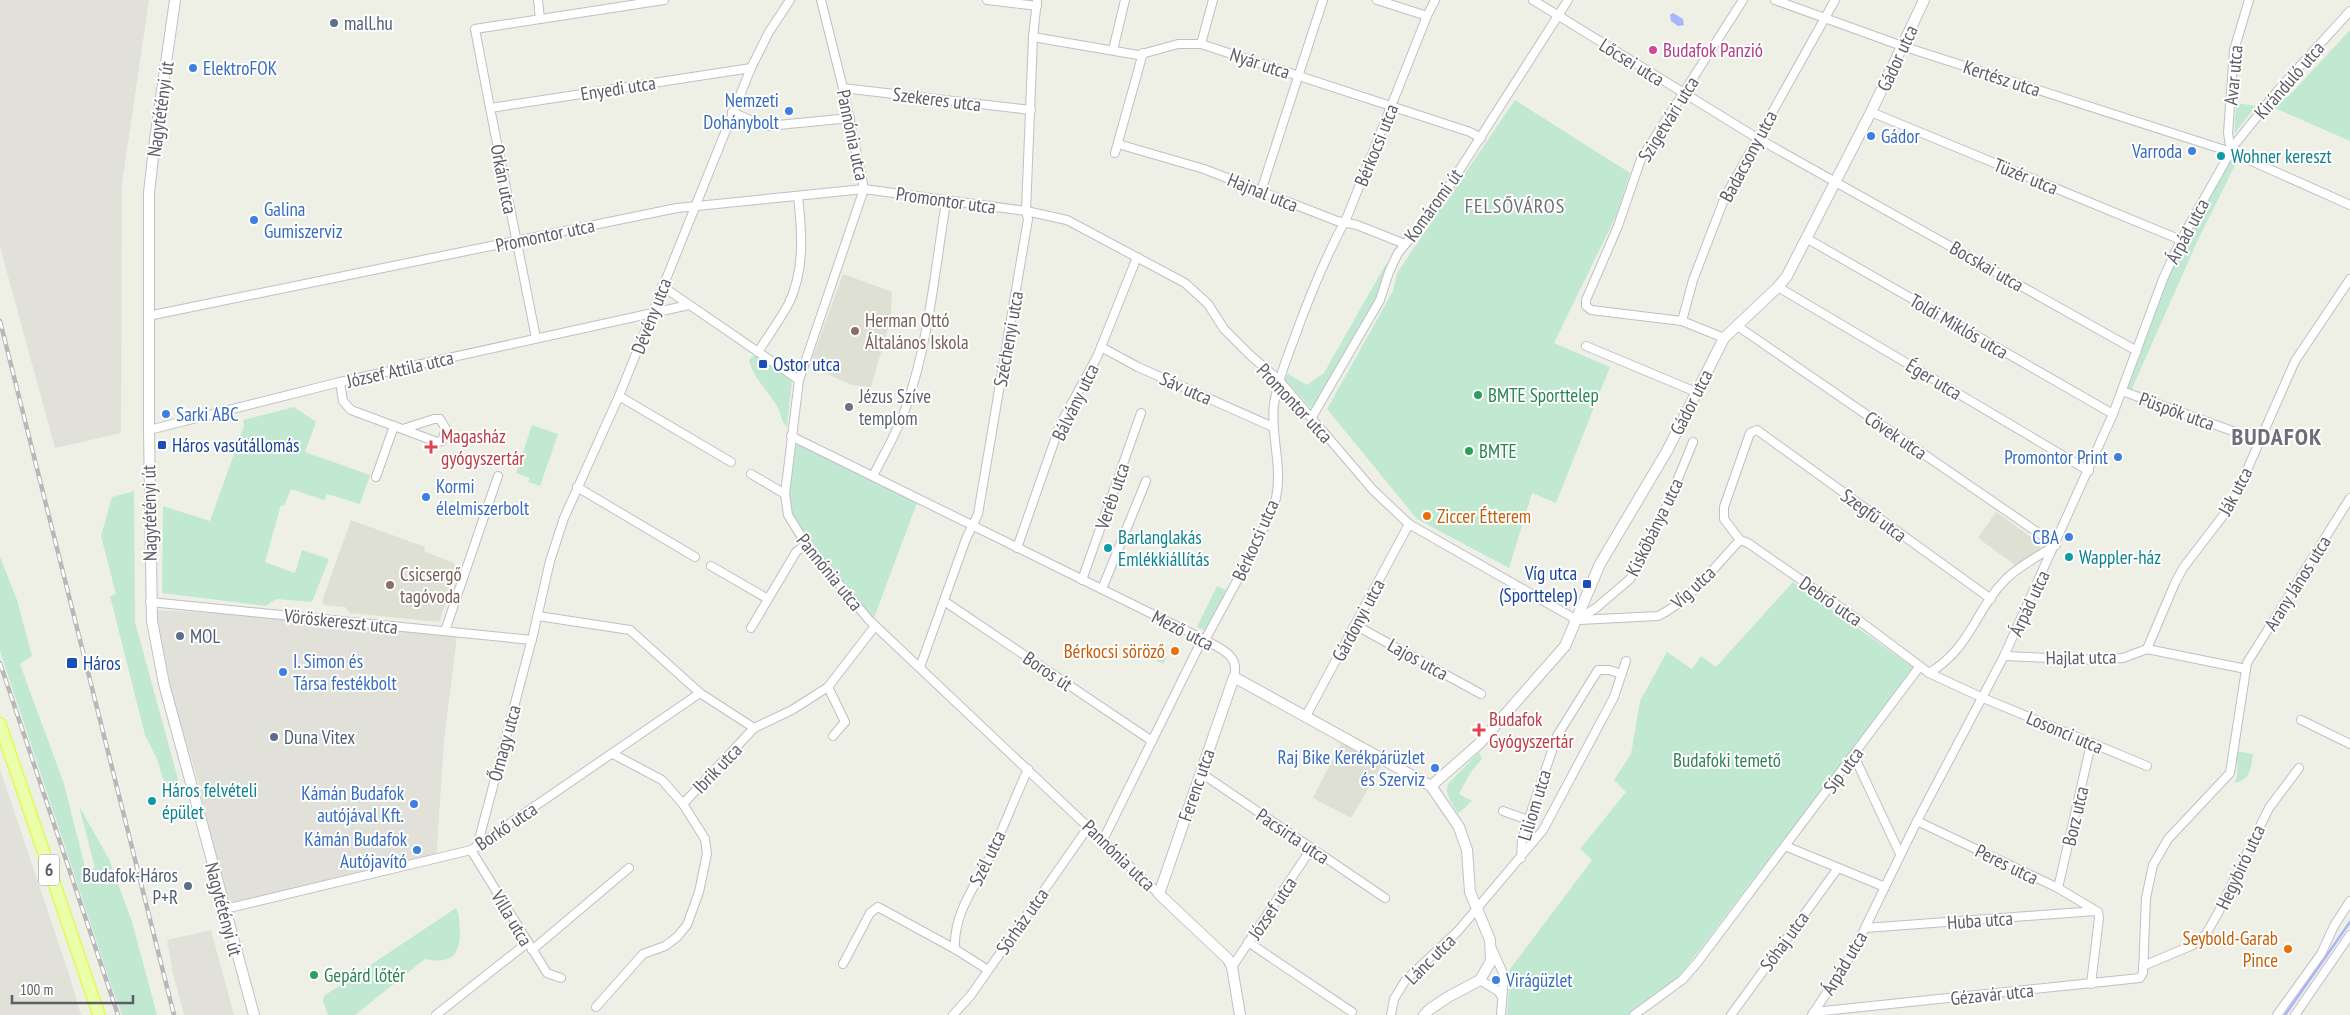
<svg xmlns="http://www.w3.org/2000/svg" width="2350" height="1015" viewBox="0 0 2350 1015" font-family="'PT Sans Narrow',sans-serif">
  <rect width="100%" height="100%" fill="#eef0e5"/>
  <g fill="#e1e1da">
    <polygon points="0,0 149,0 122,184 121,433 55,448 0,247"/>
    <polygon points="156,610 253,615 457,636 444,741 436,862 228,908 195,770 169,689"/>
    <polygon points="0,769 69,974 81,1015 0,1015"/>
    <polygon points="211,930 234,1015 184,1015 173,974 167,940"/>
  </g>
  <g fill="#dee0d4">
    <polygon points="843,274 892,292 891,318 871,387 852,385 816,369 818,361 812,359"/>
    <polygon points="1996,512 2041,544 2039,553 2018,567 1978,538"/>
    <polygon points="351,520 425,547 424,551 454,563 458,569 439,622 350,613 345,607 324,605 322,601"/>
    <polygon points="1341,743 1382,765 1351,818 1313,798"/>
  </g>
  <g fill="#c1e9d1">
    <polygon points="2350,30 2350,141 2270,106 2279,94 2288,97"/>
    <polygon points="1515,100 1630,173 1617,214 1554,343 1610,367 1556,503 1532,493 1509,568 1417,519 1327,409 1393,291 1397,273"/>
    <polygon points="2237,103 2256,106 2234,134 2236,106"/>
    <polygon points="2236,158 2240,163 2235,165 2197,242 2131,391 2125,390 2183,240 2229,160"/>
    <path d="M1387 262C1385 269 1384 277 1381 285 1375 302 1323 402 1311 408L1285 379 1288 374 1307 385 1324 373Z"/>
    <path d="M754 355 792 381 787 427C781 422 782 417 779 410 770 392 754 380 749 360Z"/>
    <polygon points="294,407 316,422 305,452 370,475 360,504 327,494 324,500 291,489 284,506 281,505 265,562 295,573 302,550 329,559 312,602 276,599 266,606 162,593 163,506 210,521 244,426 243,420"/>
    <polygon points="532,425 558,434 540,486 528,482 530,478 516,473"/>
    <path d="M800 444 917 503 874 618C854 594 796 534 790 507 786 489 792 467 794 449L795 446Z"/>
    <polygon points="134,491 135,622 178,779 176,788 166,783 163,779 157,759 145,735 110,596 116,594 101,536 112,497"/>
    <polygon points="0,557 17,600 32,656 20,664 64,784 86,871 95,868 79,806 109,859 132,922 157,1015 122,1015 109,979 0,651"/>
    <polygon points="1793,582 1914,668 1679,977 1631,1015 1507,1015 1510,969 1592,860 1580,849 1626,792 1614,780 1631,754 1640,701 1667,652 1692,669 1701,656 1716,667"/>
    <polygon points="1217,586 1226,590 1205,631 1197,627"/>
    <polygon points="1149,648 1167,657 1163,664 1145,655"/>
    <path d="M2237 751 2253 754C2251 768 2250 781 2234 783 2240 775 2236 761 2237 751Z"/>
    <path d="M1479 752 1482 759 1470 773 1459 794 1472 801 1458 814C1453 804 1444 795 1448 784Z"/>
    <path d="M456 908C460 916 459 922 460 931 460 957 450 964 425 959L355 1015H328L323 1001 324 996Z"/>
  </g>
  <polygon fill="#a6b5ff" points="1673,13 1683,19 1684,25 1678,26 1671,21 1670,15"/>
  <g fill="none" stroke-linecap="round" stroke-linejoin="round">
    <polyline stroke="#a6b5ff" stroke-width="2.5" points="2285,1015 2350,922"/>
    <defs>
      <g id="street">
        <polyline points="538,0 540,19"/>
        <polyline points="664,0 475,29 490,108 751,68"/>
        <polyline points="821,0 843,88 864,189 799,380 785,494 788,515 806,544 869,620 1159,894"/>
        <polyline points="987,0 1037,6"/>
        <polyline points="1377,0 1427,16"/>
        <polyline points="1533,0 1757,138 2137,351"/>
        <polyline points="1775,0 1902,46 2231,152 2350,205"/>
        <polyline points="1033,37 1138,55 1178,44 1201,44 1470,132 1481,138"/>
        <polyline points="1201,44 1213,0"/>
        <polyline points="1113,50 1125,0"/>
        <polyline points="843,88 1031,110"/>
        <polyline points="490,108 536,338"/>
        <polyline points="732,112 759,124 768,126 850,118"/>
        <polyline points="1871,112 2181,240"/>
        <polyline points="1118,144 1204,169 1337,221 1357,225 1405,244"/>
        <polyline points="2231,152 2228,133 2234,50 2249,0"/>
        <polyline points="1115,153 1143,53"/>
        <polyline points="1261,191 1323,0"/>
        <polyline points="1806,238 2113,414"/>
        <polyline points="662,286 799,380"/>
        <polyline points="1778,287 2089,471"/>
        <polyline points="148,316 677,208 864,189 1026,211 1067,220 1185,283 1208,304 1224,329 1250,355 1279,380 1373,490 1409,524 1577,620"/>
        <polyline points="1682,321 1693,280 1725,197 1835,0"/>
        <polyline points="1736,325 2056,545"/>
        <polyline points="1724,338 1682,321 1591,310 1586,306 1586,300 1618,226 1641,159 1743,0"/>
        <polyline points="1586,346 1696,392"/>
        <polyline points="1101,347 1138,367 1273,427"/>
        <path d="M758 352C768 336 780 320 789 303 805 269 802 232 798 196"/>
        <polyline points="340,382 343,401 351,410 394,426 376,477"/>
        <polyline points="2122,391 2260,441"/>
        <polyline points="619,396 731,462"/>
        <polyline points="1312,417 1380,300 1389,272 1398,253 1434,210 1568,0"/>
        <polyline points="394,426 437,442 442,441 446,429 440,419 434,419 403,429"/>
        <polyline points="149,430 340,382 689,305"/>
        <path d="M791 436 1205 640C1221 649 1240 655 1234 677"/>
        <polyline points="751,474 785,494"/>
        <path d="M873 476C884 454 898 431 906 407 929 342 935 269 946 202"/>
        <polyline points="577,487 695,557"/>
        <polyline points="1740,540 1748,543 1853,616 1929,673 1983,698 2147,766"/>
        <polyline points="1740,540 1724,519 1724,507 1750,433 1757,430 1991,599"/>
        <polyline points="1017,548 1060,425 1097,357 1137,257"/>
        <polyline points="711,566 768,599"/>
        <polyline points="1082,580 1141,413"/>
        <polyline points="1102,589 1146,481"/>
        <polyline points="944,601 1152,741"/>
        <polyline points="150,602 532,640"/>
        <polyline points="538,616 630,630 700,693 754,728"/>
        <polyline points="1577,620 1596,608 1630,579 1668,503 1693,442"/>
        <path d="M1579 620 1658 616C1691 600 1715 566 1740 540"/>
        <polyline points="1355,625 1481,694"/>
        <polyline points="751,628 796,552 806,544"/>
        <polyline points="445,631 498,476"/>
        <polyline points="2147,649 2175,583 2183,568 2232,504 2295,361 2350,279"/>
        <polyline points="2004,656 2097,660 2123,658 2147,649 2246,669"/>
        <polyline points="920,667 966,539 978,514 1028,219 1026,211 1033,37 1037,0"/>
        <path d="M1929 673C1971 648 1975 610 2006 579 2019 566 2039 556 2054 546"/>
        <polyline points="828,687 845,722 833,736"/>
        <polyline points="1306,716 1409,524"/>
        <polyline points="2301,720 2350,744"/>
        <polyline points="1854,756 1900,854"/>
        <polyline points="1201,773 1385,898"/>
        <polyline points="683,804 754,728 792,710 828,687 875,626"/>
        <polyline points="1503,811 1528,820"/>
        <polyline points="1917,821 2058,888 2098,912 2099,918 2091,984"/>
        <path d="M1103 840 1199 646 1205 640C1221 610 1238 580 1253 550 1261 533 1271 516 1276 498 1283 466 1270 435 1274 404 1278 381 1286 360 1294 339 1309 297 1326 256 1347 217L1427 16 1435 0"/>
        <polyline points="1785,846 1885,887"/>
        <polyline points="477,847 533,635 550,561 564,518 619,396 751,68 769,32 790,0"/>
        <polyline points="471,850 547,973 561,978"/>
        <polyline points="1521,858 1522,839 1557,736 1598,670 1609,670 1622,674"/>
        <polyline points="2058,888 2091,744"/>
        <polyline points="225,909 471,850 700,693"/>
        <polyline points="1865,928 2095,911"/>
        <polyline points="1248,942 1352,1012"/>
        <path d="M955 949C953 914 975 886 990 857 1003 828 1015 798 1028 769"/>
        <polyline points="1492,949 1504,975 1501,1015"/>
        <polyline points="532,950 629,868"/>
        <polyline points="843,964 870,913 878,907 955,949 988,970"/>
        <polyline points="2143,966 2193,945 2206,934 2218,913 2269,808 2299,768"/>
        <polyline points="1232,967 1311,849"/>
        <polyline points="1480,980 1498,991 1502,997"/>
        <polyline points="596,1007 643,954 665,946 677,937 687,925 699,892 707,854 705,839 683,804 662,780 613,754"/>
        <polyline points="1814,1012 2140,978 2143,973 2146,898 2153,865 2168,839 2230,773 2247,663 2350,498"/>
        <polyline points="436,1015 527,943"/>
        <polyline points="953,1015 971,995 1089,826"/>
        <polyline points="1391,1015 1394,999 1405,981 1458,931 1543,830 1614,697 1626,661"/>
        <polyline points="1634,1015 1682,980 1697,963 1920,666"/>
        <polyline points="1731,1015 1838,868"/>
        <polyline points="1812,1015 1847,962 1865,928 1917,821 2004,656 2113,414 2163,279 2181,240 2235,144 2280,88 2350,11"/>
        <polyline points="2277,1015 2321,954 2334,926 2350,901"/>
        <polyline points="2295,1015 2350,935"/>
      </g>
      <g id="secondary">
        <polyline points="175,0 155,140 149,193 149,430 152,621 164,684 254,1015"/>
        <polyline points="1431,786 1480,743 1565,646 1600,564 1667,451 1724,338 1778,287 1787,276 1871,112 1924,0"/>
        <polyline points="1240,1015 1232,967 1228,959 1159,894 1234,677 1431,786 1459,827 1467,850 1470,892 1490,940 1491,961 1480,980 1448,997 1430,1009 1424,1015"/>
      </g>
      <polyline id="primary" points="0,724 99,1015"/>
    </defs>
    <use href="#street" stroke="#bfbfc7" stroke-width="10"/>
    <use href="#secondary" stroke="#c0c0c9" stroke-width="12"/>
    <use href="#primary" stroke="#e4f856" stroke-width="14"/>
    <use href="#street" stroke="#fff" stroke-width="8"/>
    <use href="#secondary" stroke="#fff" stroke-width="10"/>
    <use href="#primary" stroke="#ebffab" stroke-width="11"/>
    <defs>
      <g id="rail">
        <polyline points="0,321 174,1015"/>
        <polyline points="0,663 118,1015"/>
      </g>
    </defs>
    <use href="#rail" stroke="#b8b8ba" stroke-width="4.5"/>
    <use href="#rail" stroke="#fff" stroke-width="2.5" stroke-dasharray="8" stroke-linecap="butt"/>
  </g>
  <g fill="#5c6f8a" stroke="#fff" stroke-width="2">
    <circle cx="334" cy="23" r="5"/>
    <circle cx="180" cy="636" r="5"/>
    <circle cx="274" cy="737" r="5"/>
    <circle cx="188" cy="886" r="5"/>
  </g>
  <circle fill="#d1479c" stroke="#fff" stroke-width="2" cx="1653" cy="50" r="5"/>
  <g fill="#3f7fe0" stroke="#fff" stroke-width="2">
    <circle cx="193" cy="68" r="5"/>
    <circle cx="789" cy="111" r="5"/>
    <circle cx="1871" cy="136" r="5"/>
    <circle cx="2192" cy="151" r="5"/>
    <circle cx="254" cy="220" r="5"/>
    <circle cx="166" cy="414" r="5"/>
    <circle cx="2118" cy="457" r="5"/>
    <circle cx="426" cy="497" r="5"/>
    <circle cx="2069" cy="537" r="5"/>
    <circle cx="283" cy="672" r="5"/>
    <circle cx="1435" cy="768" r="5"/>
    <circle cx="414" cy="804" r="5"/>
    <circle cx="417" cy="850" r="5"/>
    <circle cx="1496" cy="980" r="5"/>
  </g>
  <g fill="#0f9aa8" stroke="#fff" stroke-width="2">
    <circle cx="2221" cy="156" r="5"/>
    <circle cx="1108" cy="548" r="5"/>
    <circle cx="2069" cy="557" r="5"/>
    <circle cx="152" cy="801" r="5"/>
  </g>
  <g fill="#8d6e63" stroke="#fff" stroke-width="2">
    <circle cx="855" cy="331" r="5"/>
    <circle cx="390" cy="585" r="5"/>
  </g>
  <g fill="#1a4fb4" stroke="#fff" stroke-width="2">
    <rect x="758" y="359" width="10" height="10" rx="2.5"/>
    <rect x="157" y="440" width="10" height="10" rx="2.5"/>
    <rect x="1582" y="579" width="10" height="10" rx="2.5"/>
    <rect x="66" y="657" width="12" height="12" rx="2.5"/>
  </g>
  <g fill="#2e9e5b" stroke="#fff" stroke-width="2">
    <circle cx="1478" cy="395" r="5"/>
    <circle cx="1469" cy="451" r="5"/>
    <circle cx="314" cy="975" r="5"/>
  </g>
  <circle fill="#6b7280" stroke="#fff" stroke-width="2" cx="849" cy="407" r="5"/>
  <g fill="#e0444e" stroke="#fff" stroke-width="2">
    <path d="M428.5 439.5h5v5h5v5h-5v5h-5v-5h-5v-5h5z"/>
    <path d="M1476.5 722.5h5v5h5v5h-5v5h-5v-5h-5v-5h5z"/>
  </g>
  <g fill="#e8710a" stroke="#fff" stroke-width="2">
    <circle cx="1427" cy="516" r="5"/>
    <circle cx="1175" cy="651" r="5"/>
    <circle cx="2288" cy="949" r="5"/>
  </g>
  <g text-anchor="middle" stroke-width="4" stroke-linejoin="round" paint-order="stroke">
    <rect fill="#fff" stroke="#8e8e95" stroke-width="1" x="39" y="854.5" width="20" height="31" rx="4"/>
    <g font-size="18" font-weight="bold" fill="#5d5d67">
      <text x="49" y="876">6</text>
    </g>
    <g font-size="19" fill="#4e5e75" stroke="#fff" text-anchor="start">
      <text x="344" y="30">mall.hu</text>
      <text x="190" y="643">MOL</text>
      <text x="284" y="744">Duna Vitex</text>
      <text x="178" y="882" text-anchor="end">Budafok-Háros<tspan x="178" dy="22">P+R</tspan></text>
    </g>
    <g font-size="19" fill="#b23c85" stroke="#fff" text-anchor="start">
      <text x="1663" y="57">Budafok Panzió</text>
    </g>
    <g font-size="19" fill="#5d5d67" stroke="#fff">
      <text transform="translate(1897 58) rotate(-65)" y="7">Gádor utca</text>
      <text transform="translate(1632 62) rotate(32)" y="7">Lőcsei utca</text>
      <text transform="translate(1260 63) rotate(18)" y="7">Nyár utca</text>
      <text transform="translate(2233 75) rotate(-85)" y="7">Avar utca</text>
      <text transform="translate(2002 78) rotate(18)" y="7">Kertész utca</text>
      <text transform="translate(2289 80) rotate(-49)" y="7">Kiránduló utca</text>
      <text transform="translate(618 88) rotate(-9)" y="7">Enyedi utca</text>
      <text transform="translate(937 99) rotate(7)" y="7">Szekeres utca</text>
      <text transform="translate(160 109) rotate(-82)" y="7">Nagytétényi út</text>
      <text transform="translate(1668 119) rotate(-58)" y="7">Szigetvári utca</text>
      <text transform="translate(853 135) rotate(78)" y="7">Pannónia utca</text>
      <text transform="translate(1376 145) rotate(-68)" y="7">Bérkocsi utca</text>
      <text transform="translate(1748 156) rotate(-62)" y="7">Badacsony utca</text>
      <text transform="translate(2026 176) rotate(22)" y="7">Tüzér utca</text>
      <text transform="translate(504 179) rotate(79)" y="7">Orkán utca</text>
      <text transform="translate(1263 192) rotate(22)" y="7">Hajnal utca</text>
      <text transform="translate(946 200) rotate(8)" y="7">Promontor utca</text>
      <text transform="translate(1433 205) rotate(-54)" y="7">Komáromi út</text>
      <text transform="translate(2187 231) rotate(-62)" y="7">Árpád utca</text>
      <text transform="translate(545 235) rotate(-12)" y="7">Promontor utca</text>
      <text transform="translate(1987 266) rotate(30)" y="7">Bocskai utca</text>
      <text transform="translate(651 316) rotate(-69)" y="7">Dévény utca</text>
      <text transform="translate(1959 326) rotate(30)" y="7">Toldi Miklós utca</text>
      <text transform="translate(1008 339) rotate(-80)" y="7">Széchenyi utca</text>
      <text transform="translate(400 369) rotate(-13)" y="7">József Attila utca</text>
      <text transform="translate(1934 379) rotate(31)" y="7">Éger utca</text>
      <text transform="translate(1186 388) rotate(24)" y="7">Sáv utca</text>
      <text transform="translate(1075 402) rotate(-64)" y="7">Bálvány utca</text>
      <text transform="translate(1691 402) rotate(-63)" y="7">Gádor utca</text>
      <text transform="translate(1295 403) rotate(47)" y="7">Promontor utca</text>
      <text transform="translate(2177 411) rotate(20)" y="7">Püspök utca</text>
      <text transform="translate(1896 435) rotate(34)" y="7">Cövek utca</text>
      <text transform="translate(2235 491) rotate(-62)" y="7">Ják utca</text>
      <text transform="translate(1112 496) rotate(-71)" y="7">Veréb utca</text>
      <text transform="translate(149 513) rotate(-91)" y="7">Nagytétényi út</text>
      <text transform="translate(1874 515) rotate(36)" y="7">Szegfű utca</text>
      <text transform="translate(1654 527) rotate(-64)" y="7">Kiskőbánya utca</text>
      <text transform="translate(1255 540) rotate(-66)" y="7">Bérkocsi utca</text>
      <text transform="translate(830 572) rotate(51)" y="7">Pannónia utca</text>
      <text transform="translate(2297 583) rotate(-58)" y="7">Arany János utca</text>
      <text transform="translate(1693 587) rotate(-43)" y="7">Víg utca</text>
      <text transform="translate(1831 601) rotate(35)" y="7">Debrő utca</text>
      <text transform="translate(2029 603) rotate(-65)" y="7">Árpád utca</text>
      <text transform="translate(1358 620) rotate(-62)" y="7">Gárdonyi utca</text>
      <text transform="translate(341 621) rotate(6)" y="7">Vöröskereszt utca</text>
      <text transform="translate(1183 630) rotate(27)" y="7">Mező utca</text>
      <text transform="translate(2081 657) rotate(-1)" y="7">Hajlat utca</text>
      <text transform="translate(1418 659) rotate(29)" y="7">Lajos utca</text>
      <text transform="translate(1048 671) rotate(34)" y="7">Boros út</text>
      <text transform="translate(2065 732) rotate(23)" y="7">Losonci utca</text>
      <text transform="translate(504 743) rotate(-75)" y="7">Őrnagy utca</text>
      <text transform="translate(717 768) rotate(-46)" y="7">Ibrik utca</text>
      <text transform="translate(1843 770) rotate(-53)" y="7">Síp utca</text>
      <text transform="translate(1196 785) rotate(-71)" y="7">Ferenc utca</text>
      <text transform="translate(1534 805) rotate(-73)" y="7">Liliom utca</text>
      <text transform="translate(2075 816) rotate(-77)" y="7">Borz utca</text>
      <text transform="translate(506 826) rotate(-34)" y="7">Borkő utca</text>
      <text transform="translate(1293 836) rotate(34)" y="7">Pacsirta utca</text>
      <text transform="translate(1119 855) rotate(44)" y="7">Pannónia utca</text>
      <text transform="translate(987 858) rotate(-64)" y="7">Szél utca</text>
      <text transform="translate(2007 864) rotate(26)" y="7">Peres utca</text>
      <text transform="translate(2240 867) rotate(-65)" y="7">Hegybíró utca</text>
      <text transform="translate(1272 908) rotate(-56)" y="7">József utca</text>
      <text transform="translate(224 909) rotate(75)" y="7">Nagytétényi út</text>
      <text transform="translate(512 918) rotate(59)" y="7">Villa utca</text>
      <text transform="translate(1980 920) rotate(-4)" y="7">Huba utca</text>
      <text transform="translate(1022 921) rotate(-55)" y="7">Sörház utca</text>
      <text transform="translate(1784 941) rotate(-54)" y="7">Sóhaj utca</text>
      <text transform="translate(1430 959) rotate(-45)" y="7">Lánc utca</text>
      <text transform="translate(1844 963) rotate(-59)" y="7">Árpád utca</text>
      <text transform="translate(1992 994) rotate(-6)" y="7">Gézavár utca</text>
    </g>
    <g font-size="19" fill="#366cbe" stroke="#fff" text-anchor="start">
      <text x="203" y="75">ElektroFOK</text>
      <text x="779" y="107" text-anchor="end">Nemzeti<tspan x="779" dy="22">Dohánybolt</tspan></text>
      <text x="1881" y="143">Gádor</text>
      <text x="2182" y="158" text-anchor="end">Varroda</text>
      <text x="264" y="216">Galina<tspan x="264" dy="22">Gumiszerviz</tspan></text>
      <text x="176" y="421">Sarki ABC</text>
      <text x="2108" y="464" text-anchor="end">Promontor Print</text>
      <text x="436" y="493">Kormi<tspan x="436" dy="22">élelmiszerbolt</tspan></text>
      <text x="2059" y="544" text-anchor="end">CBA</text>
      <text x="293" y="668">I. Simon és<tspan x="293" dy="22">Társa festékbolt</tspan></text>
      <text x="1425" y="764" text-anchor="end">Raj Bike Kerékpárüzlet<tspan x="1425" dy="22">és Szerviz</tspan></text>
      <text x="404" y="800" text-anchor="end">Kámán Budafok<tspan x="404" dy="22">autójával Kft.</tspan></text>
      <text x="407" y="846" text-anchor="end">Kámán Budafok<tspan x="407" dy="22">Autójavító</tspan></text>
      <text x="1506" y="987">Virágüzlet</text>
    </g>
    <g font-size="19" fill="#0d838f" stroke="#fff" text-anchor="start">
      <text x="2231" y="163">Wohner kereszt</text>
      <text x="1118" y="544">Barlanglakás<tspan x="1118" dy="22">Emlékkiállítás</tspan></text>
      <text x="2079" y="564">Wappler-ház</text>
      <text x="162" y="797">Háros felvételi<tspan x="162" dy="22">épület</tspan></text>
    </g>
    <g font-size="19" fill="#785e54" stroke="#fff" text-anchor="start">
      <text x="865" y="327">Herman Ottó<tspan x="865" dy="22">Általános Iskola</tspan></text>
      <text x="400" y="581">Csicsergő<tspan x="400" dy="22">tagóvoda</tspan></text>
    </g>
    <g font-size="19" fill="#164399" stroke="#fff" text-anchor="start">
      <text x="773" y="371">Ostor utca</text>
      <text x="172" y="452">Háros vasútállomás</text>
      <text x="1577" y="580" text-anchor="end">Víg utca<tspan x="1577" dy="22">(Sporttelep)</tspan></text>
      <text x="83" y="670">Háros</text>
    </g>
    <g font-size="19" fill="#27864d" stroke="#fff" text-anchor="start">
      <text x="1488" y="402">BMTE Sporttelep</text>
      <text x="1479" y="458">BMTE</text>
      <text x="324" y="982">Gepárd lőtér</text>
    </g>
    <g font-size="19" fill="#5b616d" stroke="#fff" text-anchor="start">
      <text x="859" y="403">Jézus Szíve<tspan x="859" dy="22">templom</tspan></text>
    </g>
    <g font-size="19" fill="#be3a42" stroke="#fff" text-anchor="start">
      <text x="441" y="443">Magasház<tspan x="441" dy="22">gyógyszertár</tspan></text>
      <text x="1489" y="726">Budafok<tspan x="1489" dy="22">Gyógyszertár</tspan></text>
    </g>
    <g font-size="19" fill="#c56008" stroke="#fff" text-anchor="end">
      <text x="1437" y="523" text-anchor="start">Ziccer Étterem</text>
      <text x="1165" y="658">Bérkocsi söröző</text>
      <text x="2278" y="945">Seybold-Garab<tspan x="2278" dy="22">Pince</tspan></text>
    </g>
    <g font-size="19" fill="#308255" stroke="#fff">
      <text x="1727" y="767">Budafoki temető</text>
    </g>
    <g font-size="20" letter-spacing="1" fill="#6e6f79" stroke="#fff">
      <text x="1515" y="213">FELSŐVÁROS</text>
    </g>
    <g font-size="24" font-weight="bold" letter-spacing="1" fill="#6e6f79" stroke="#fff">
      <text x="2277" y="445">BUDAFOK</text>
    </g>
  </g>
  <path d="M12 995v8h121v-8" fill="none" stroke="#5d5d67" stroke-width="2.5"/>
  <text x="20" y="995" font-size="15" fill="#5d5d67" stroke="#ffffff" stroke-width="4" paint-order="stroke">100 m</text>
</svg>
